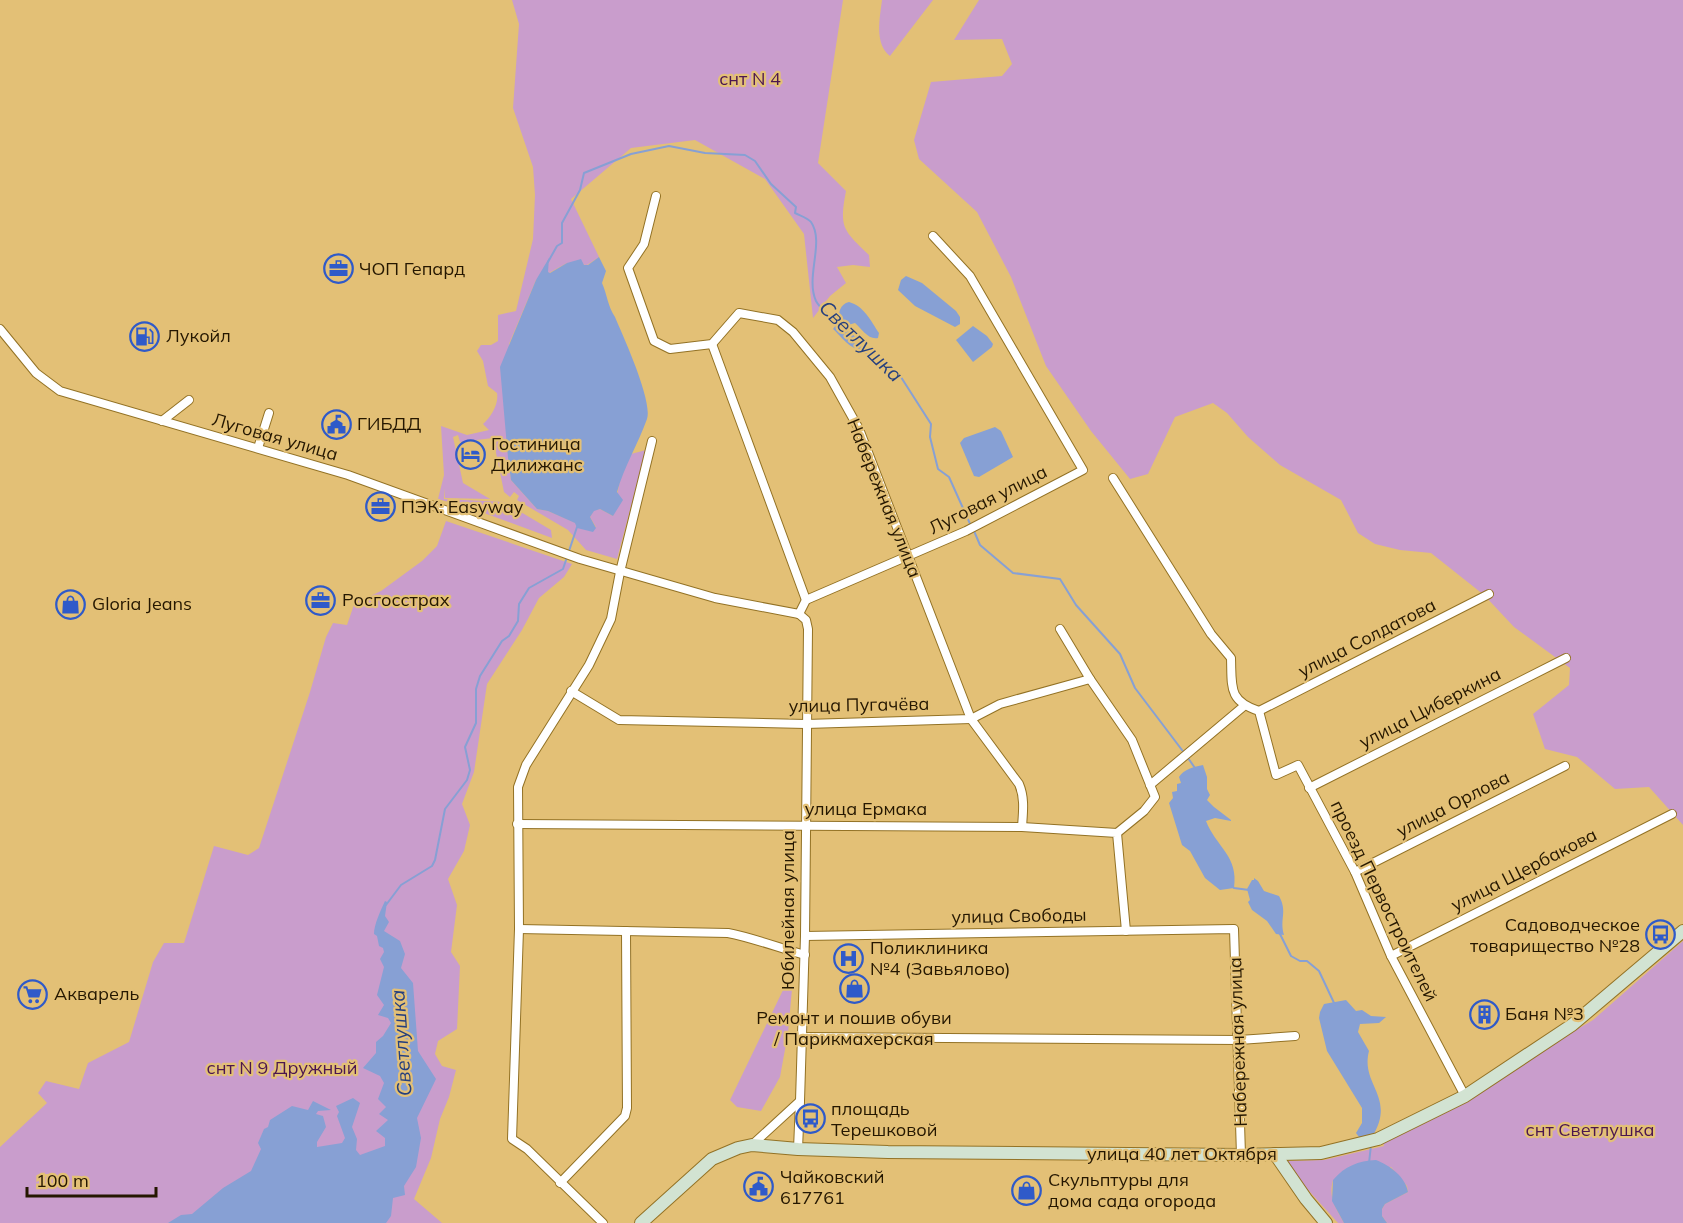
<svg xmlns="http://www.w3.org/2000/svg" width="1683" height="1223" viewBox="0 0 1683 1223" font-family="Mulish,sans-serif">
  <rect width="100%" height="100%" fill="#e3c076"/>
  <g fill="#c99dcc">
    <path d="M512 0H843L818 163 846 191C839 228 843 230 869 255L870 267 853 265 837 267 846 283 830 296 813 318 804 234 765 179 695 140 631 148 571 199 599 257 587 265 567 263 536 280 509 344 507 447 511 480 537 509 548 511 576 523 577 528 596 527 590 517 594 510 600 509 613 516 620 480 631 454 646 450 617 559 586 550 568 530 517 500 519 496 514 492 510 497 504 492 493 438 460 442 458 435 453 437 463 483 490 499 445 498V488L444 499 504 502 551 530 552 538 473 509 438 499 444 475 441 426 467 435 489 430 483 424C491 417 499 404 497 393L488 386 483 361 477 351 481 345H491L498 341V315L516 311 533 239 535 195 533 167 513 108 519 24Z"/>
    <path d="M882 0H933L890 56C874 44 880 17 882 0Z"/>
    <polygon points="979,0 1683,0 1683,825 1649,787 1615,789 1577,757 1545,749 1533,714 1569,685 1570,668 1514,627 1484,595 1431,553 1400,550 1375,544 1358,533 1341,500 1280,465 1248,437 1227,413 1213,403 1175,417 1148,474 1130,479 1091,431 1046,366 1011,277 977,212 919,159 914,140 931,82 1002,76 1012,64 1002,39 954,40"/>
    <polygon points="446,521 572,564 564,577 539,598 522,630 487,684 474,772 462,804 470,825 464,851 448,879 457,905 451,952 460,966 457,1029 438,1041 435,1054 442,1066 456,1070 449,1097 440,1119 431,1158 414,1199 442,1223 0,1223 0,1147 47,1103 38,1093 46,1081 79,1089 88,1063 129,1042 153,962 164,943 184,943 214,846 248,855 259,848 310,692 326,637 333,623 347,625 357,596 366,598 381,591 422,561 437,546"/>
    <path d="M1683 941V1223H1387L1382 1216V1209L1385 1204 1408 1192 1407 1186 1391 1167 1333 1180C1328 1198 1336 1208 1344 1223H1338L1300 1181 1286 1161 1324 1160 1384 1146 1383 1143 1593 1020Z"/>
    <polygon points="784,988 792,989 788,1033 780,1077 761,1111 737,1107 730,1100"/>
  </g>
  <g fill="#87a0d4">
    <path d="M599 257 606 271 602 283C607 294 608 307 615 317 623 336 653 401 647 419 638 444 624 467 617 492L623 500 613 516 600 509 594 511 590 517 596 528 593 532 577 528 575 523 548 511 537 509 511 480 508 458 500 367 536 280 549 258 548 272 550 273 567 263 581 259 584 265H588Z"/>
    <polygon points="906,276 922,283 956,311 960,317 960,324 955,327 915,306 898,290 901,280"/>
    <path d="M849 302C864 306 871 321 879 333L878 338C868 340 862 329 855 323L848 325 847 330 866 345V348C853 354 842 337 833 329L839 321C838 313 840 304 849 302Z"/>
    <polygon points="973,326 987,336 993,344 992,347 973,362 956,340"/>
    <polygon points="995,427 1001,431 1013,457 979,477 974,476 960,443 964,438"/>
    <path d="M1203 765 1207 777V789L1210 795 1207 800 1214 807 1231 820V821L1215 818 1206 821C1216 847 1239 856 1234 888L1220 890 1205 878 1190 851 1182 845 1169 803 1173 798 1172 792 1177 791V784L1181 783 1179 777C1184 769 1194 767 1203 765Z"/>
    <path d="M1254 878 1258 881 1264 891 1279 896C1288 912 1279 919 1284 935L1276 934 1267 921 1252 910 1248 902 1250 900 1247 889 1252 880H1254Z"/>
    <path d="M385 901 387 902 385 916 389 922 384 931 400 941 405 954 401 968 413 983 418 1051 436 1079 417 1118 421 1138 416 1167 404 1186 405 1195 393 1198 391 1216 386 1223H168L181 1215 192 1214 223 1188 251 1171 261 1149 258 1143 264 1129 268 1127 270 1120 292 1106 308 1110 313 1101 331 1110 318 1111 316 1114 323 1116 326 1127 317 1142V1147L342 1143 345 1138 337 1116 339 1112 336 1106 353 1098 360 1103 352 1127 357 1139 356 1150 360 1155 385 1146V1138L376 1131 388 1120 379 1114 386 1107 378 1099 384 1083 380 1076 363 1068 376 1053V1042L383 1036 391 1023 388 1018 378 1015 384 1005 377 995 384 967 380 959 384 952 383 948 379 946 377 936 374 934C374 924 381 910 385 901Z"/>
    <path d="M1346 1000 1356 1011 1362 1010 1371 1016 1386 1017 1379 1023 1360 1024 1358 1032 1369 1051C1360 1085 1397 1097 1372 1137H1359L1356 1133 1362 1123V1108L1327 1051 1319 1018 1320 1012 1324 1004Z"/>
    <path d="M1376 1160C1389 1165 1406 1177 1408 1192L1385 1204 1382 1209V1216L1387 1223H1344L1332 1201 1333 1180C1345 1166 1358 1161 1376 1160Z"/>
  </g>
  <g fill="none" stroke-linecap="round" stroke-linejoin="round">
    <g stroke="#87a0d4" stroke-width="2">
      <path d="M548 262 557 246 562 243V223L580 190 584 173 631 154 669 146 705 153 745 155 755 161 771 184 796 207 795 213C801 216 808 218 811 222 825 242 805 277 816 301 820 309 832 318 838 325"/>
      <polyline points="861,348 879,365 899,374 931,424 930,437 938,469 949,477 971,526"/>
      <polyline points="974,531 980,545 1013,573 1060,579 1076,605 1120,654 1135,688 1185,754"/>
      <polyline points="1188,758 1195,768"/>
      <polyline points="1232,886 1234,888 1249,890"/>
      <polyline points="386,905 401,885 432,866 435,860 445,809 467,780 470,770 465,747 476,723 476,689 480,676 502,641 509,636 518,621 519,604 529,588 563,569 577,527"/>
      <polyline points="1279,932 1291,956 1300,961 1307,961 1319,971 1335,1005"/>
      <polyline points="1369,1163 1371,1145"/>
    </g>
    <defs>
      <g id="street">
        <path d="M656 196 644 244 628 268 654 341 670 349 712 344 739 313 778 320 793 332 830 377 859 429 971 719 1019 784C1025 798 1023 812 1022 827"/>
        <polyline points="0,329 36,373 60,391 348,475 580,559 715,598 799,614"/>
        <polyline points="712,344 806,600"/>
        <polyline points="162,421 189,400"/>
        <polyline points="258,448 269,413"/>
        <path d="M1113 478 1211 634 1231 658C1232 687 1228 701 1259 711L1276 775 1298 765 1355 872 1391 956 1465 1096"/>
        <polyline points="799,614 806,600 966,531 1083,470 970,276 933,236"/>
        <polyline points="1090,679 1132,740 1155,797 1144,811 1117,833"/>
        <polyline points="571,691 619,720 806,724 971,719 1000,704 1090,679 1060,629"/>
        <polyline points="1259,711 1489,594"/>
        <polyline points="1150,785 1244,706"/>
        <polyline points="1309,788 1566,658"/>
        <polyline points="517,824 1022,827 1117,833 1126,931"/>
        <polyline points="1355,872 1565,766"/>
        <path d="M519 929 728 933C754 938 779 948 805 955"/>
        <polyline points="805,936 1234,929 1241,1155"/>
        <polyline points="1391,956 1672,814"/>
        <polyline points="802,1037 1239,1040 1295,1036"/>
        <polyline points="752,1145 800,1101 805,936 808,629 806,620 799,614"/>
        <polyline points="798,1149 800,1101"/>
        <polyline points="560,1183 625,1116 627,1108 626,931"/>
        <polyline points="603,1223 527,1149 512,1139 519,929 518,787 526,765 589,665 611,619 620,572 652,441"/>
      </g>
      <g id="secondary">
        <polyline points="1275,1154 1306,1199 1326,1223"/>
        <polyline points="641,1223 712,1159 738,1148 752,1145 798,1149 888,1152 1241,1155 1321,1153 1378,1139 1465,1096 1572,1025 1683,931"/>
      </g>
    </defs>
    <use href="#street" stroke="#937225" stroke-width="10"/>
    <use href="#secondary" stroke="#937225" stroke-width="14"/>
    <use href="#street" stroke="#fff" stroke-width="8"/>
    <use href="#secondary" stroke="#d2e3d2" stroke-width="12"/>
  </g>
  <defs>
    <symbol id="office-ring" viewBox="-11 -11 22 22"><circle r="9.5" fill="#e3c076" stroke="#2f5ac9" stroke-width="1.5"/><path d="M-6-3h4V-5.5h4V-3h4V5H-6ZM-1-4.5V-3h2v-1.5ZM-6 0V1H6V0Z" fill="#2f5ac9"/></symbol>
    <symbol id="fuel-ring" viewBox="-11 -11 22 22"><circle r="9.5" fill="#e3c076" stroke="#2f5ac9" stroke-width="1.5"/><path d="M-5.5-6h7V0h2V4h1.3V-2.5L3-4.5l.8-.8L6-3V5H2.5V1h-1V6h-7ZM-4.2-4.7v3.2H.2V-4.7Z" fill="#2f5ac9"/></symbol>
    <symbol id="civic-ring" viewBox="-11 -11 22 22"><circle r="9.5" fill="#e3c076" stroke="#2f5ac9" stroke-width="1.5"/><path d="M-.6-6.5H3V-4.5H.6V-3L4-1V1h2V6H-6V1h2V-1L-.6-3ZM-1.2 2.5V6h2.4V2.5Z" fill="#2f5ac9"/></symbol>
    <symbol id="hotel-ring" viewBox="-11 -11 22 22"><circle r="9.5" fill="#e3c076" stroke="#2f5ac9" stroke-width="1.5"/><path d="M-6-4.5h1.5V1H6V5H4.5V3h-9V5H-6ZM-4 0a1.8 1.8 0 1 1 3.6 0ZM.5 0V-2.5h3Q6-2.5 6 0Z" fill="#2f5ac9"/></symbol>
    <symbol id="shop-ring" viewBox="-11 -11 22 22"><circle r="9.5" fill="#e3c076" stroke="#2f5ac9" stroke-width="1.5"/><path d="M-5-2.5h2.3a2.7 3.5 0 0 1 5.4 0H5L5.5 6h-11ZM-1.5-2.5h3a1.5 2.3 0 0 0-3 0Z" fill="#2f5ac9"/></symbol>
    <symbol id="bus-ring" viewBox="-11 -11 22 22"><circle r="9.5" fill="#e3c076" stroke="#2f5ac9" stroke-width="1.5"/><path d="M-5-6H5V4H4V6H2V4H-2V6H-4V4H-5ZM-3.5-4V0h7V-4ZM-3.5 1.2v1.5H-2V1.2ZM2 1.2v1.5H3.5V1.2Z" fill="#2f5ac9"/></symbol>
    <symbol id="hospital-ring" viewBox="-11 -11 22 22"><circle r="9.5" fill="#e3c076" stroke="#2f5ac9" stroke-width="1.5"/><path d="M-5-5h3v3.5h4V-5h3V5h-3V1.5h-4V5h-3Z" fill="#2f5ac9"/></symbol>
    <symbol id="supermarket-ring" viewBox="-11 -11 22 22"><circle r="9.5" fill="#e3c076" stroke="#2f5ac9" stroke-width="1.5"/><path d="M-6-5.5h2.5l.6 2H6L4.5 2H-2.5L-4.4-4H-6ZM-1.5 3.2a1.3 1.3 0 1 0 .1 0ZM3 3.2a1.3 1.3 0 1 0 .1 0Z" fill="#2f5ac9"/></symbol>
    <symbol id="building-ring" viewBox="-11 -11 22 22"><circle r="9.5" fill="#e3c076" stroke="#2f5ac9" stroke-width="1.5"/><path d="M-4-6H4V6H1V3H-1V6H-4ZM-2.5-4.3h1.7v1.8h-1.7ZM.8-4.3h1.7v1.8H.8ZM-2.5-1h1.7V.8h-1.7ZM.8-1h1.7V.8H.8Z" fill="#2f5ac9"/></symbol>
  </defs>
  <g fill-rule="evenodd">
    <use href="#office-ring" x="322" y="252" width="33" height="33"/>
    <use href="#fuel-ring" x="128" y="320" width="33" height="33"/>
    <use href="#civic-ring" x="320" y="408" width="33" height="33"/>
    <use href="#hotel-ring" x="454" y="438" width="33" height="33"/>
    <use href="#office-ring" x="364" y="490" width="33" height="33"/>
    <use href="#office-ring" x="304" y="584" width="33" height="33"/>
    <use href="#shop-ring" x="54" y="588" width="33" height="33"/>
    <use href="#bus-ring" x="1644" y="918" width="33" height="33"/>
    <use href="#hospital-ring" x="832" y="942" width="33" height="33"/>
    <use href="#shop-ring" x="838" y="972" width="33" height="33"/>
    <use href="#supermarket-ring" x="16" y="978" width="33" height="33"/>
    <use href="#building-ring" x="1468" y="998" width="33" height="33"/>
    <use href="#bus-ring" x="794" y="1102" width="33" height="33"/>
    <use href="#civic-ring" x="742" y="1170" width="33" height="33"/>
    <use href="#shop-ring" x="1010" y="1174" width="33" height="33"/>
  </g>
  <g text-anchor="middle" stroke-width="4.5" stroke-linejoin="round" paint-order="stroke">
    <g font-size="18" fill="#4b164f" stroke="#e3c076">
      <text x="750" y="85">снт N 4</text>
      <text x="282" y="1074">снт N 9 Дружный</text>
      <text x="1590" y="1136">снт Светлушка</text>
    </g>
    <g font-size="18" fill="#251700" stroke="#e3c076" text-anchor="start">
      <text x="359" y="275">ЧОП Гепард</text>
      <text x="166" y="342">Лукойл</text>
      <text x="357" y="430">ГИБДД</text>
      <text x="491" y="450">Гостиница<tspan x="491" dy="21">Дилижанс</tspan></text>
      <text x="401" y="513">ПЭК: Easyway</text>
      <text x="342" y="606">Росгосстрах</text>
      <text x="92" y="610">Gloria Jeans</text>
      <text x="1640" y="931" text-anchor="end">Садоводческое<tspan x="1640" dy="21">товарищество №28</tspan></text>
      <text x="870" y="954">Поликлиника<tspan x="870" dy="21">№4 (Завьялово)</tspan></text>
      <text x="54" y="1000">Акварель</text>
      <text x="1505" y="1020">Баня №3</text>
      <text x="854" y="1024" text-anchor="middle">Ремонт и пошив обуви<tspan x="854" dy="21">/ Парикмахерская</tspan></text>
      <text x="831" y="1115">площадь<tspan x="831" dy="21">Терешковой</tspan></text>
      <text x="780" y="1183">Чайковский<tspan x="780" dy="21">617761</tspan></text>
      <text x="1048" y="1186">Скульптуры для<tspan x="1048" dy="21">дома сада огорода</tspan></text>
    </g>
    <g font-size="18" fill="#251700" stroke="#e3c076">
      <text transform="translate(275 437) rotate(16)" y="6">Луговая улица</text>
      <text transform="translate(884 498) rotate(68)" y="6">Набережная улица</text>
      <text transform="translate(988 500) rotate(-27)" y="6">Луговая улица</text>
      <text transform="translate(1367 638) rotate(-27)" y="6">улица Солдатова</text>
      <text transform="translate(859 705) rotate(-1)" y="6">улица Пугачёва</text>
      <text transform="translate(1430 708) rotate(-27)" y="6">улица Циберкина</text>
      <text transform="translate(1453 804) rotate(-27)" y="6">улица Орлова</text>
      <text x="866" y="815">улица Ермака</text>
      <text transform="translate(1524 870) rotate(-27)" y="6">улица Щербакова</text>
      <text transform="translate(1384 901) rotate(64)" y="6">проезд Первостроителей</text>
      <text transform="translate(788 910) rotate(-90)" y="6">Юбилейная улица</text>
      <text transform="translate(1019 916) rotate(-1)" y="6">улица Свободы</text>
      <text transform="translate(1238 1042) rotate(-92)" y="6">Набережная улица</text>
      <text x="1182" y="1160">улица 40 лет Октября</text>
    </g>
    <g font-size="20" font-style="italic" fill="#253f7e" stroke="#e3c076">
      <text transform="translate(861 341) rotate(44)" y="7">Светлушка</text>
      <text transform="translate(401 1043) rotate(-94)" y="7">Светлушка</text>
    </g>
  </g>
  <path d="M27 1187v9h129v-9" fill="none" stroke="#251700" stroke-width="3"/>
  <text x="36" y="1187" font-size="18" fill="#251700" stroke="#e3c076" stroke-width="4.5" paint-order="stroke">100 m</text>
</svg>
